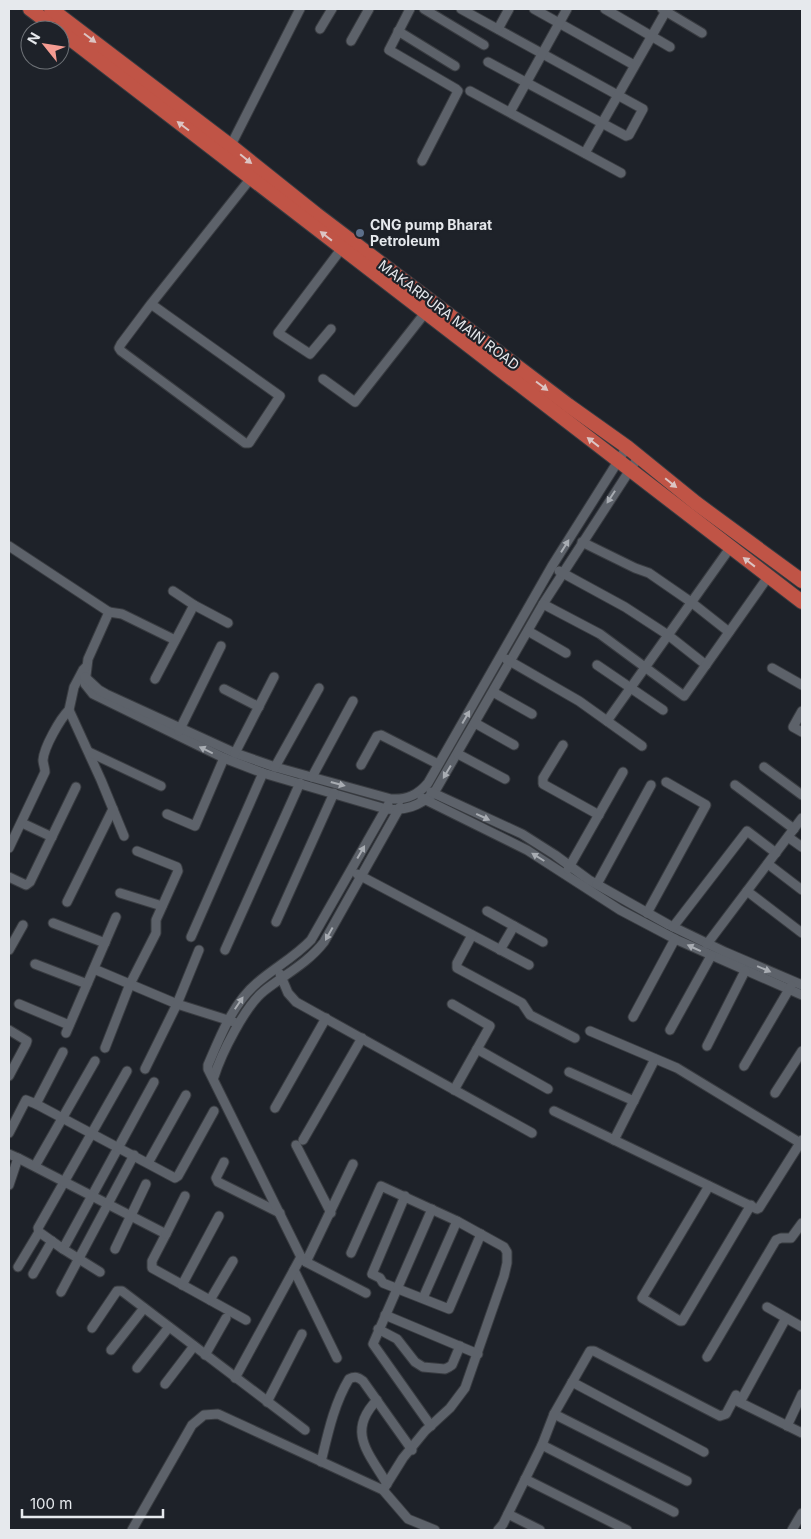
<svg xmlns="http://www.w3.org/2000/svg" width="811" height="1539" viewBox="0 0 811 1539" font-family="Inter,sans-serif">
  <rect width="100%" height="100%" fill="#1e2229"/>
  <g fill="none" stroke-linecap="round" stroke-linejoin="round">
    <defs>
      <g id="minor">
        <polyline points="410,9 389,50 456,89 458,91 422,161"/>
        <polyline points="424,9 484,45"/>
        <polyline points="461,9 643,109 629,135 626,136 488,62"/>
        <polyline points="534,9 634,65"/>
        <polyline points="605,9 670,47"/>
        <polyline points="662,9 702,33"/>
        <polyline points="320,29 332,9"/>
        <polyline points="498,29 509,9"/>
        <polyline points="398,31 455,66"/>
        <polyline points="351,41 369,9"/>
        <polyline points="470,91 621,173"/>
        <polyline points="510,112 567,9"/>
        <polyline points="229,149 300,9"/>
        <polyline points="585,153 666,11"/>
        <polyline points="151,304 121,344 119,348 121,351 245,443 249,443 280,396 151,304 251,178"/>
        <polyline points="331,329 310,354 278,333 342,248"/>
        <polyline points="323,379 355,402 425,313"/>
        <polyline points="582,542 635,568 649,573 691,602 729,632"/>
        <path d="M9 546 109 612 88 659 85 684 93 694 224 758 263 773 386 809C405 811 419 806 434 793L543 604 639 456"/>
        <polyline points="559,571 625,607 668,635 706,665"/>
        <polyline points="173,591 194,605 228,623"/>
        <polyline points="543,604 600,634 684,696 768,577"/>
        <polyline points="109,612 122,614 175,640"/>
        <polyline points="528,631 566,653"/>
        <polyline points="506,659 579,701 642,746"/>
        <polyline points="597,665 663,710"/>
        <polyline points="86,667 83,670 74,687 69,710 101,780 124,836"/>
        <polyline points="772,668 802,685"/>
        <path d="M85 677 99 690 106 694 235 753 275 767 391 799C407 800 418 795 428 783L552 566 627 447"/>
        <polyline points="155,679 194,605"/>
        <polyline points="224,689 259,707"/>
        <polyline points="493,692 532,714"/>
        <polyline points="802,711 793,727 802,732"/>
        <polyline points="607,721 730,548"/>
        <polyline points="475,723 514,745"/>
        <polyline points="179,731 221,646"/>
        <polyline points="563,745 543,778 543,784 599,815"/>
        <polyline points="89,752 161,786"/>
        <polyline points="235,753 274,677"/>
        <polyline points="458,754 505,779"/>
        <polyline points="361,765 377,736 381,735 438,764"/>
        <polyline points="275,767 319,688"/>
        <polyline points="764,767 802,795"/>
        <polyline points="312,777 353,701"/>
        <polyline points="735,785 794,829"/>
        <polyline points="431,792 522,834 555,855 589,880 669,925 725,952 802,985"/>
        <polyline points="422,798 527,850 620,910 675,939 802,995"/>
        <polyline points="167,814 195,826 224,758"/>
        <polyline points="22,823 52,837"/>
        <polyline points="788,837 802,847"/>
        <path d="M9 848 45 772C45 768 43 764 43 760 44 747 60 719 69 710"/>
        <polyline points="768,864 802,890"/>
        <polyline points="568,869 623,772"/>
        <polyline points="357,874 529,965"/>
        <polyline points="9,877 26,885 30,882 76,787"/>
        <polyline points="597,884 651,785"/>
        <polyline points="747,891 802,933"/>
        <polyline points="120,893 162,906"/>
        <polyline points="67,902 113,809"/>
        <polyline points="487,911 543,942"/>
        <polyline points="647,913 706,805 666,782"/>
        <polyline points="276,922 334,793"/>
        <polyline points="53,923 105,943"/>
        <polyline points="673,927 747,831 776,853"/>
        <polyline points="472,935 457,963 457,968 522,1003 530,1015 575,1038"/>
        <polyline points="191,937 263,773"/>
        <polyline points="707,944 802,818"/>
        <polyline points="9,950 23,925"/>
        <polyline points="225,950 300,783"/>
        <polyline points="500,950 514,926"/>
        <polyline points="35,964 87,984"/>
        <polyline points="94,969 177,1004 234,1022"/>
        <polyline points="280,974 288,993 296,1002 532,1133"/>
        <polyline points="19,1004 69,1025"/>
        <polyline points="452,1004 490,1026 454,1090"/>
        <polyline points="633,1017 675,939"/>
        <polyline points="9,1030 27,1041 26,1044 9,1076"/>
        <polyline points="670,1030 711,956"/>
        <polyline points="590,1031 677,1068 802,1144"/>
        <polyline points="66,1033 116,917"/>
        <polyline points="707,1046 745,971"/>
        <polyline points="105,1048 130,984 156,933 156,920 178,871 177,867 137,851"/>
        <polyline points="477,1049 548,1089"/>
        <polyline points="744,1066 791,986"/>
        <polyline points="145,1069 177,1004 199,950"/>
        <polyline points="127,1071 38,1228 39,1232 63,1249 154,1082"/>
        <polyline points="569,1072 634,1101"/>
        <path d="M214 1077C221 1054 245 1006 264 991 284 975 308 963 324 942L400 807"/>
        <polyline points="775,1093 802,1051"/>
        <polyline points="36,1104 175,1178 178,1176 214,1111"/>
        <polyline points="275,1108 326,1018"/>
        <polyline points="554,1111 757,1209 759,1208 802,1140"/>
        <polyline points="9,1133 26,1100 36,1104 63,1052"/>
        <polyline points="303,1140 362,1038"/>
        <polyline points="614,1140 655,1059"/>
        <polyline points="296,1145 331,1213"/>
        <polyline points="9,1154 18,1158 9,1185"/>
        <polyline points="18,1158 166,1234 152,1261 152,1268 246,1320"/>
        <polyline points="224,1162 216,1178 218,1182 280,1213"/>
        <polyline points="148,1163 186,1095"/>
        <path d="M353 1164 306 1262 301 1257 208 1069V1065C220 1037 233 1003 257 983 274 968 295 957 311 940L388 805"/>
        <polyline points="35,1166 95,1061"/>
        <polyline points="709,1186 642,1298 680,1321 682,1321 751,1205"/>
        <polyline points="405,1196 372,1274 380,1278 383,1283 449,1309 481,1234"/>
        <polyline points="166,1234 185,1196"/>
        <polyline points="63,1249 100,1272"/>
        <polyline points="115,1249 146,1184"/>
        <polyline points="351,1253 381,1186 457,1221 504,1247 507,1252 507,1263 504,1276 465,1388 450,1408 425,1431 403,1458 383,1490"/>
        <polyline points="306,1262 366,1293"/>
        <polyline points="18,1267 39,1232"/>
        <polyline points="294,1270 337,1358"/>
        <polyline points="33,1274 52,1241"/>
        <polyline points="182,1285 219,1216"/>
        <polyline points="61,1292 134,1155"/>
        <polyline points="423,1298 457,1221"/>
        <polyline points="210,1300 233,1261"/>
        <polyline points="767,1307 802,1327"/>
        <polyline points="385,1315 478,1354"/>
        <polyline points="92,1328 117,1291 122,1291 305,1430"/>
        <polyline points="378,1329 397,1339 415,1362 423,1367 445,1369 449,1367 452,1365 460,1346"/>
        <polyline points="111,1350 144,1308"/>
        <polyline points="205,1355 226,1318"/>
        <polyline points="707,1357 776,1240 781,1238 791,1238 802,1223"/>
        <polyline points="137,1368 169,1327"/>
        <polyline points="235,1378 301,1257"/>
        <polyline points="572,1382 704,1452"/>
        <polyline points="165,1384 194,1346"/>
        <path d="M377 1400C346 1432 369 1453 387 1484"/>
        <polyline points="735,1400 802,1433"/>
        <polyline points="267,1402 302,1334"/>
        <polyline points="740,1402 786,1318"/>
        <polyline points="554,1414 687,1481"/>
        <polyline points="431,1426 373,1344 432,1209"/>
        <polyline points="787,1426 802,1394"/>
        <polyline points="542,1445 674,1512"/>
        <path d="M321 1462C328 1433 334 1404 349 1379 355 1376 358 1377 363 1381L412 1450"/>
        <polyline points="525,1479 627,1530"/>
        <polyline points="508,1514 540,1530"/>
        <polyline points="132,1530 192,1425 204,1415 218,1414 383,1490 408,1519 435,1530"/>
        <polyline points="498,1530 503,1524 542,1445 554,1414 590,1351 594,1351 720,1416 726,1414 736,1395"/>
        <polyline points="792,1530 802,1513"/>
      </g>
      <g id="trunk">
        <polyline points="30,9 58,30"/>
        <polyline points="51,9 231,146 316,214 568,405 627,447 696,503 802,581"/>
        <polyline points="60,31 802,602"/>
      </g>
    </defs>
    <use href="#minor" stroke="#393c41" stroke-width="11"/>
    <use href="#trunk" stroke="#393c41" stroke-width="16"/>
    <use href="#minor" stroke="#5d626a" stroke-width="9"/>
    <use href="#trunk" stroke="#c05446" stroke-width="14"/>
  </g>
  <defs><path id="oneway-solid" d="M-6-.8H1V-3.2L6.5 0L1 3.2V.8H-6Z" transform="scale(1.25)"/></defs>
  <g fill="#dcc4c3">
    <use href="#oneway-solid" transform="translate(90 38) rotate(37)"/>
    <use href="#oneway-solid" transform="translate(183 126) rotate(-143)"/>
    <use href="#oneway-solid" transform="translate(246 159) rotate(39)"/>
    <use href="#oneway-solid" transform="translate(326 236) rotate(-142)"/>
    <use href="#oneway-solid" transform="translate(542 386) rotate(37)"/>
    <use href="#oneway-solid" transform="translate(593 442) rotate(-142)"/>
    <use href="#oneway-solid" transform="translate(671 483) rotate(39)"/>
    <use href="#oneway-solid" transform="translate(749 562) rotate(-142)"/>
  </g>
  <g fill="#a8acb2">
    <use href="#oneway-solid" transform="translate(611 497) rotate(123)"/>
    <use href="#oneway-solid" transform="translate(565 546) rotate(-58)"/>
    <use href="#oneway-solid" transform="translate(466 717) rotate(-60)"/>
    <use href="#oneway-solid" transform="translate(206 750) rotate(-154)"/>
    <use href="#oneway-solid" transform="translate(447 772) rotate(121)"/>
    <use href="#oneway-solid" transform="translate(338 784) rotate(15)"/>
    <use href="#oneway-solid" transform="translate(483 817) rotate(25)"/>
    <use href="#oneway-solid" transform="translate(361 852) rotate(-60)"/>
    <use href="#oneway-solid" transform="translate(538 857) rotate(-148)"/>
    <use href="#oneway-solid" transform="translate(329 934) rotate(119)"/>
    <use href="#oneway-solid" transform="translate(694 948) rotate(-155)"/>
    <use href="#oneway-solid" transform="translate(764 969) rotate(23)"/>
    <use href="#oneway-solid" transform="translate(239 1003) rotate(-56)"/>
  </g>
  <circle fill="#5c6f8a" stroke="#1e2229" stroke-width="2" cx="360" cy="233" r="5"/>
  <g text-anchor="middle" stroke-width="4.5" stroke-linejoin="round" paint-order="stroke">
    <g font-size="14" font-weight="bold" fill="#e6e9ed" stroke="#1e2229" text-anchor="start">
      <text x="370" y="230">CNG pump Bharat<tspan x="370" dy="16">Petroleum</tspan></text>
    </g>
    <g font-size="14" fill="#e6e9ed" stroke="#1e2229">
      <text transform="translate(449 315) rotate(37)" y="5">MAKARPURA MAIN ROAD</text>
    </g>
  </g>
  <rect width="811" height="1539" fill="none" stroke="#e6e9ed" stroke-width="20"/>
  <g transform="translate(45 45) rotate(300)"><circle r="24" fill="#1e2229" stroke="#6e7277"/>
  <path d="M0-4L9 19L0 12L-9 19Z" fill="#f59c92"/>
  <text y="-8" font-size="14" font-weight="bold" text-anchor="middle" fill="#e6e9ed">N</text>
  </g>
  <path d="M22 1509v8h141v-8" fill="none" stroke="#e6e9ed" stroke-width="2.5"/>
  <text x="30" y="1509" font-size="15" fill="#e6e9ed" stroke="#1e2229" stroke-width="4" paint-order="stroke">100 m</text>
</svg>
